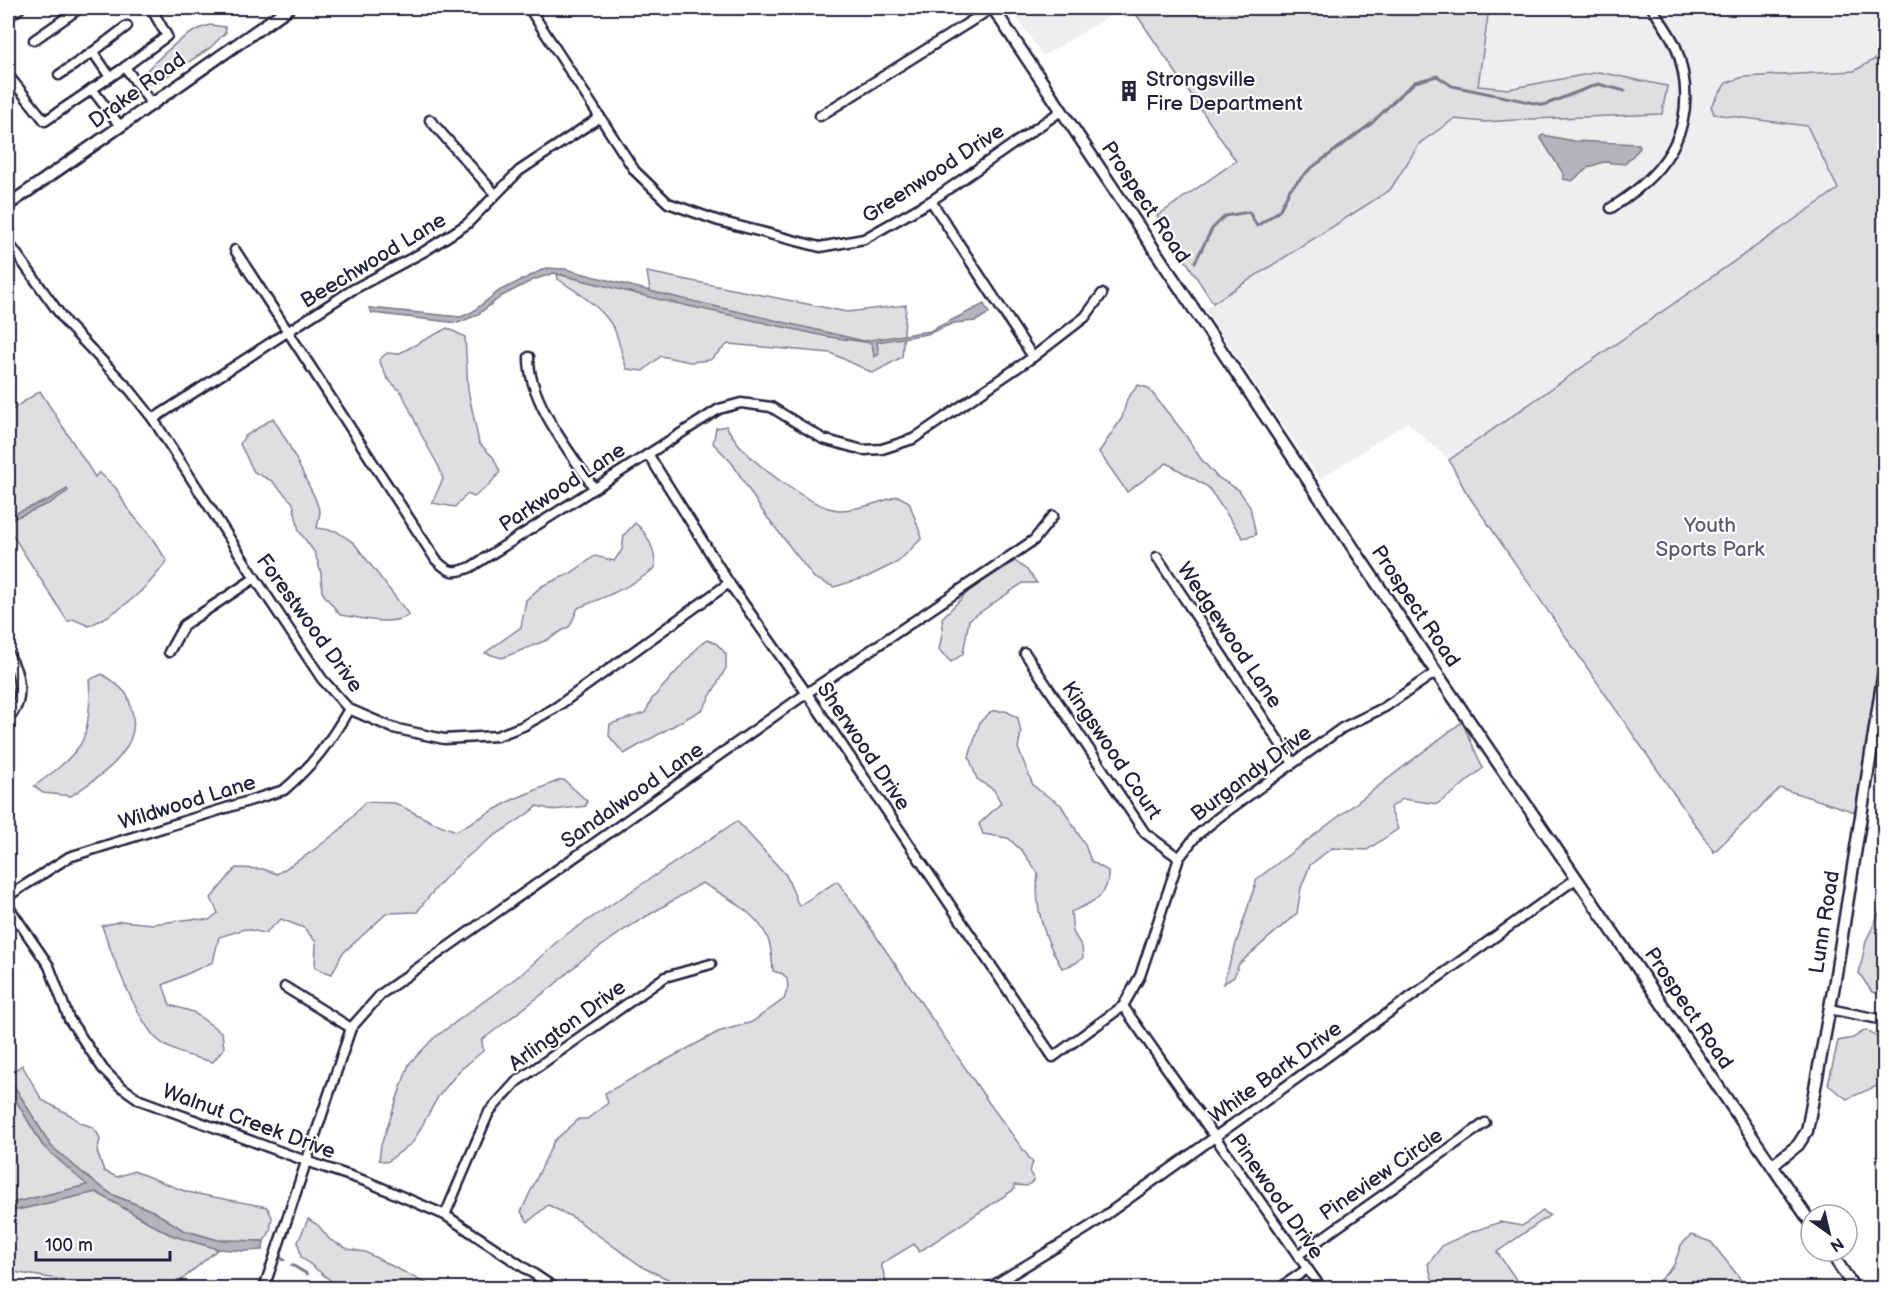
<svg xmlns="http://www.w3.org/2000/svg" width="1892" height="1296" viewBox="0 0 1892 1296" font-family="'Balsamiq Sans',sans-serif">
  <rect width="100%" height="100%" fill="#fff"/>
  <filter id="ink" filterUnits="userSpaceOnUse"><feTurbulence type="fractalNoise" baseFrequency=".0167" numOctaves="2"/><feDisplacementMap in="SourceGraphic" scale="12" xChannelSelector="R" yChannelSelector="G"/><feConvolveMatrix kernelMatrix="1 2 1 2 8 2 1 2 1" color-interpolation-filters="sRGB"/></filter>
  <g filter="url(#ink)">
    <g fill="#eeeef1">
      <polygon points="1010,8 1123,8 1043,56"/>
      <polygon points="1489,8 1884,8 1884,135 1838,188 1449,460 1407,422 1320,479 1204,309 1390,190 1420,143 1465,110 1507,90 1477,86"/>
    </g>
    <g fill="#dfdfe2" stroke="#80808e" stroke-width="1.5">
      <polygon points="1132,8 1489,8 1478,86 1508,89 1599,72 1667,86 1662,114 1531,119 1485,122 1454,119 1420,143 1390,190 1213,303 1157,216 1236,161"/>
      <path d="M210 25 225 27 226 32 210 48 154 85 143 82 142 75C160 57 185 31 210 25Z"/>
      <polygon points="1884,54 1884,648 1858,813 1780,788 1714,852 1466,492 1449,460 1838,189 1807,126 1714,114 1711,106 1726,83 1743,77 1854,71"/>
      <path d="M647 272 847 312 906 305 902 357 873 373 831 353 728 344 710 360 690 362 661 356 643 371 627 369C622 357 620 345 616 333 605 308 579 294 558 279L557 274 651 297Z"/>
      <polygon points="447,328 465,337 468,390 479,443 493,457 500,472 488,486 474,497 467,494 455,507 432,503 443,479 439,467 422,436 402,393 387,378 379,360 387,353 398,354"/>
      <polygon points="1138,385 1148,388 1184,433 1201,459 1217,477 1239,490 1250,507 1256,535 1243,538 1208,487 1167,463 1127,492 1099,452 1122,418 1127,399"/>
      <path d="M40 391 95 477 99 472 116 488 127 508 152 538 167 561C145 591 123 610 89 626L73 619 68 622 8 528V412Z"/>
      <path d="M273 418 287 441 315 498 320 512 317 528 336 531 354 543 409 615C390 627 362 618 340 615L322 592 321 573 315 553 299 531 293 503 272 481 254 472 240 444 244 437Z"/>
      <path d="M726 426C731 434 736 442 743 449 760 468 814 509 839 510 859 510 879 502 898 496L909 502 922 538 898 562 867 577 834 587 814 578 761 509 732 463 713 443 716 428Z"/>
      <path d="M635 523C648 533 656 552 655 568 633 586 605 597 578 608L570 626 547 640 502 658 485 653 521 627 526 600 542 586 571 573 595 556 614 561 622 550 624 535Z"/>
      <polygon points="1015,561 1027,570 1037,583 1023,583 969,620 963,654 951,662 939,650 943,629 942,618 970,590"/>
      <polygon points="707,640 717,644 726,654 726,668 703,709 624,754 609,736 610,724 645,713 652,699 701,644"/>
      <path d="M102 674C110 680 122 687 127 695 129 698 130 704 131 708 145 749 100 776 71 796L43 793 34 786C50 775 68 762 80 745 89 732 91 697 89 680Z"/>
      <path d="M992 711H1006L1018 718 1021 733 1018 748 1033 785 1040 791 1061 805 1085 845 1091 861 1108 871C1110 897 1091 903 1071 912L1073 932 1082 947 1083 958 1074 964 1062 968C1044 939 1034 907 1038 873L1023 852 1008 838 983 834 979 824 1001 803 994 790 977 779 969 757 980 722Z"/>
      <polygon points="1462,722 1483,768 1453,793 1437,804 1403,799 1390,808 1398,829 1367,850 1332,848 1310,865 1301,888 1297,913 1239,964 1234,977 1223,984 1257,879"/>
      <path d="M560 780H564L587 801 586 806 553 810 537 806C524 818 509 826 494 836 464 857 439 882 417 912L387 913 342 954 332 974 315 968 316 942 304 928 281 919 265 933 245 929 219 937 213 962 163 985 170 1005 193 1012 222 1033 224 1048 213 1062C193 1057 168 1052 154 1036 134 1012 112 956 102 926L121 921 153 924 191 919 209 920 218 913 211 898 236 868 263 869 277 874 310 853 341 829 365 802 395 803 432 822 456 831 512 800Z"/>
      <path d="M737 821 786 875 799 906 837 881 857 908 989 1103 1033 1163 1029 1171 1034 1180 1027 1186 1014 1185 1015 1189 919 1252 914 1244 881 1264 888 1288H842L830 1284 823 1288H687L644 1268 574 1218 548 1205 528 1222 521 1212 554 1141 579 1119H587L608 1103 605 1093 718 1032 752 1022 784 999 788 987 787 979 783 974 773 971C772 962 772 951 769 942 761 915 726 896 702 883L627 928 582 960 553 986 482 1040 483 1051 459 1071 438 1097 413 1142 387 1162 379 1160 381 1145 409 1064 434 1038 524 972 561 938Z"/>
      <polygon points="1884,903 1884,995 1872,992 1859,973 1866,941"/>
      <polygon points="1866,1030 1884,1042 1884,1098 1879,1085 1847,1099 1828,1085 1838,1041 1853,1038"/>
      <polygon points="22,1065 42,1100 70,1115 81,1123 92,1127 98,1134 100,1140 97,1151 104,1171 117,1177 134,1171 187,1192 267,1207 272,1217 270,1232 264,1241 218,1240 183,1230 153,1211 113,1195 91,1180 51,1146 8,1076 8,1071 11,1073"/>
      <polygon points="8,1087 43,1146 88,1185 8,1204"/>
      <polygon points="96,1192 169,1234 218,1249 172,1288 111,1288 8,1271 8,1212"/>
      <polygon points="1543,1211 1550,1215 1497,1252 1522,1288 1437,1288 1433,1282 1428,1264 1443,1245 1469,1233 1500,1222 1522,1226"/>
      <polygon points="308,1219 318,1225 330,1240 348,1249 365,1252 431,1286 446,1285 452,1288 340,1288 301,1257 298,1242"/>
      <polygon points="1691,1235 1711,1242 1739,1277 1745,1288 1652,1288 1674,1265 1681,1245"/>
    </g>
    <g fill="#b4b4bc" stroke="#7a7a88" stroke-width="1.5">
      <polygon points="1543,135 1574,141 1639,144 1640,148 1625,164 1603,162 1589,167 1572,181 1563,179 1564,175 1540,137"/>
      <polygon points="546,268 565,269 658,293 864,341 930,331 984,304 989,313 976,321 954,323 927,334 877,342 879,354 874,357 872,343 829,337 657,299 554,273 533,280 502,296 477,315 458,323 372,313 369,308 461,317 472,312 499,291"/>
      <polygon points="67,489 68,491 50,503 8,521 8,516 48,500"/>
      <polygon points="8,1076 51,1146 91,1180 113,1195 153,1211 183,1230 218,1240 264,1241 263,1250 245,1251 218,1249 183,1239 169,1234 96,1192 8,1212 8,1204 87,1185 43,1146 8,1087"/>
    </g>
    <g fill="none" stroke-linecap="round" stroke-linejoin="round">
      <g stroke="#7a7a88" stroke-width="3">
        <polyline points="1195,262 1212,229 1225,216 1249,212 1257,226 1279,211 1290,189 1310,169 1372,123 1399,96 1415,82 1437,76 1452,86 1544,105 1598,84 1625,91"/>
        <polyline points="281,1258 284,1260"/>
        <polyline points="292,1265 307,1274"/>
      </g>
      <defs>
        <g id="minor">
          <polyline points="61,8 68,16"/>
          <polyline points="529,8 635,171 668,203 719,221 820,247 864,239 931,201 1061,111"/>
          <polyline points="740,8 743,9 752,8"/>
          <polyline points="8,17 20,8"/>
          <polyline points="34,40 80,8"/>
          <polyline points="93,52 127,26"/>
          <polyline points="125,67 151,103"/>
          <polyline points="8,75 45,121 125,67 167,36 151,8"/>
          <polyline points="59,75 93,52 110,77"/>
          <polyline points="92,89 120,126"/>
          <polyline points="820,116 992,8"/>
          <polyline points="430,120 495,194"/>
          <polyline points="931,201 1033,357"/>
          <path d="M1611 208C1672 170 1702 120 1676 47 1670 33 1660 20 1652 8"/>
          <polyline points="8,242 67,324 130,390 153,419 255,578 322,679 349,709 393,728 444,739 497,736 523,726 555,708 729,583"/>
          <path d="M235 250 436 560C449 573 454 574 471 567L719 409 741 403 771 407 823 439 863 450 882 449 913 439 1033 357 1085 317 1102 294"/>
          <path d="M529 357C528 401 571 453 594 488"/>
          <polyline points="153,419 352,290 425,251 467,224 519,171 600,117"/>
          <polyline points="648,454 729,583 815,705 1053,1057 1123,1006 1140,976 1179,858 1196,836 1219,817 1342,728 1385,707 1436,672"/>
          <polyline points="1157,557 1293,763"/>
          <polyline points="169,652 184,625 255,578"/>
          <polyline points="1025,653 1145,833 1179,858"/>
          <path d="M8 654C20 672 26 702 8 718"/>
          <path d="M8 896 69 857 284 790C313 765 330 742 349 709"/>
          <polyline points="8,906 49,966 69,1019 103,1069 120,1086 140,1100 306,1161 368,1182 445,1215 555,1288"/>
          <polyline points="285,987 351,1028"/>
          <polyline points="1123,1006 1321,1288"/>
          <polyline points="1829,1009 1884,1020"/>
          <polyline points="445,1215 489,1112 516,1082 665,977 711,964"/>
          <polyline points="1298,1255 1485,1123"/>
          <polyline points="264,1288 351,1028 381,994 807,693 1034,540 1053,516"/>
          <polyline points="989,1288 1089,1227 1577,878"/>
          <polyline points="1280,1288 1307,1269"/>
        </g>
        <g id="tertiary">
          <polyline points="993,8 1436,672 1811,1223"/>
          <polyline points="8,205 289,8"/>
          <polyline points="1773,1165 1798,1145 1807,1131 1835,980 1884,671"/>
          <polyline points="1830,1251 1854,1288"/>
        </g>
      </defs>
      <use href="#minor" stroke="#22223b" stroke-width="13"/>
      <use href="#tertiary" stroke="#22223b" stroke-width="15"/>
      <use href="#minor" stroke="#fff" stroke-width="8"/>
      <use href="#tertiary" stroke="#fff" stroke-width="10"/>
    </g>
  </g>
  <defs>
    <symbol id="building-bare" viewBox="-9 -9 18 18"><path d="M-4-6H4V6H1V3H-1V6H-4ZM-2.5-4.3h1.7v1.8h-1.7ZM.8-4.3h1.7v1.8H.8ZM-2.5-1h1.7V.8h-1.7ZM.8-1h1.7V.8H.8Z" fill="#22223b" stroke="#fff" stroke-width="2.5" paint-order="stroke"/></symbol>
  </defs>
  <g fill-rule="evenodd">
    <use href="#building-bare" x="1114" y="76" width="30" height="30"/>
  </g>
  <g text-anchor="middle" stroke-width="4.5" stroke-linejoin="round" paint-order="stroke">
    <g font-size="21" fill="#22223b" stroke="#fff" text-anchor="start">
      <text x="1146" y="86">Strongsville<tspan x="1146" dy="24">Fire Department</tspan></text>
    </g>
    <g font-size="21" fill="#22223b" stroke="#fff">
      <text transform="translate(137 90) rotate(-36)" y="7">Drake Road</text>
      <text transform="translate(933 173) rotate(-33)" y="7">Greenwood Drive</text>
      <text transform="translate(1146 202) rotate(56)" y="7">Prospect Road</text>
      <text transform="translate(373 260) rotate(-31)" y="7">Beechwood Lane</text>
      <text transform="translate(562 487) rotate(-33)" y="7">Parkwood Lane</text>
      <text transform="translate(1416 606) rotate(56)" y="7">Prospect Road</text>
      <text transform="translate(310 623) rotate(54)" y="7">Forestwood Drive</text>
      <text transform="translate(1230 635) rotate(56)" y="7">Wedgewood Lane</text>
      <text transform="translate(864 746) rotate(56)" y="7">Sherwood Drive</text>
      <text transform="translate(1112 750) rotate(56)" y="7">Kingswood Court</text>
      <text transform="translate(1251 773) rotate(-37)" y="7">Burgandy Drive</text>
      <text transform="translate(632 795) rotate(-35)" y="7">Sandalwood Lane</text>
      <text transform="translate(187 802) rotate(-17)" y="7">Wildwood Lane</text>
      <text transform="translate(1824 922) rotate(-81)" y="7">Lunn Road</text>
      <text transform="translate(1689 1008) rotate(56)" y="7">Prospect Road</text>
      <text transform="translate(567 1025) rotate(-36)" y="7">Arlington Drive</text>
      <text transform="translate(1275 1072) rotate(-36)" y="7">White Bark Drive</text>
      <text transform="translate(249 1121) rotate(20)" y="7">Walnut Creek Drive</text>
      <text transform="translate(1381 1174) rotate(-35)" y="7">Pineview Circle</text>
      <text transform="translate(1277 1196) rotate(55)" y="7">Pinewood Drive</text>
    </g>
    <g font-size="21" fill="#5b5b6d" stroke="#fff">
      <text x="1710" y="532">Youth<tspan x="1710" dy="24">Sports Park</tspan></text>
    </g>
  </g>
  <rect width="1892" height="1296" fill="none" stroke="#fff" stroke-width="30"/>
  <rect x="15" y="15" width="1862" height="1266" fill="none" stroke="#22223b" stroke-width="2" filter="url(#ink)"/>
  <g transform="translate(1829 1233) rotate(146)"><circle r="28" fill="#ffffff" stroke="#a7a7b1" stroke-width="1.5"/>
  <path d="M0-4.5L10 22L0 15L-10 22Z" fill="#22223b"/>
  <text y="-9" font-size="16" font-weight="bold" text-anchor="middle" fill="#22223b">N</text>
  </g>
  <path d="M36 1251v9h134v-9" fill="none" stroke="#22223b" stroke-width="3"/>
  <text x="45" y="1251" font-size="18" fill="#22223b" stroke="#ffffff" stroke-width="4.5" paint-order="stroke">100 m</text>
</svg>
